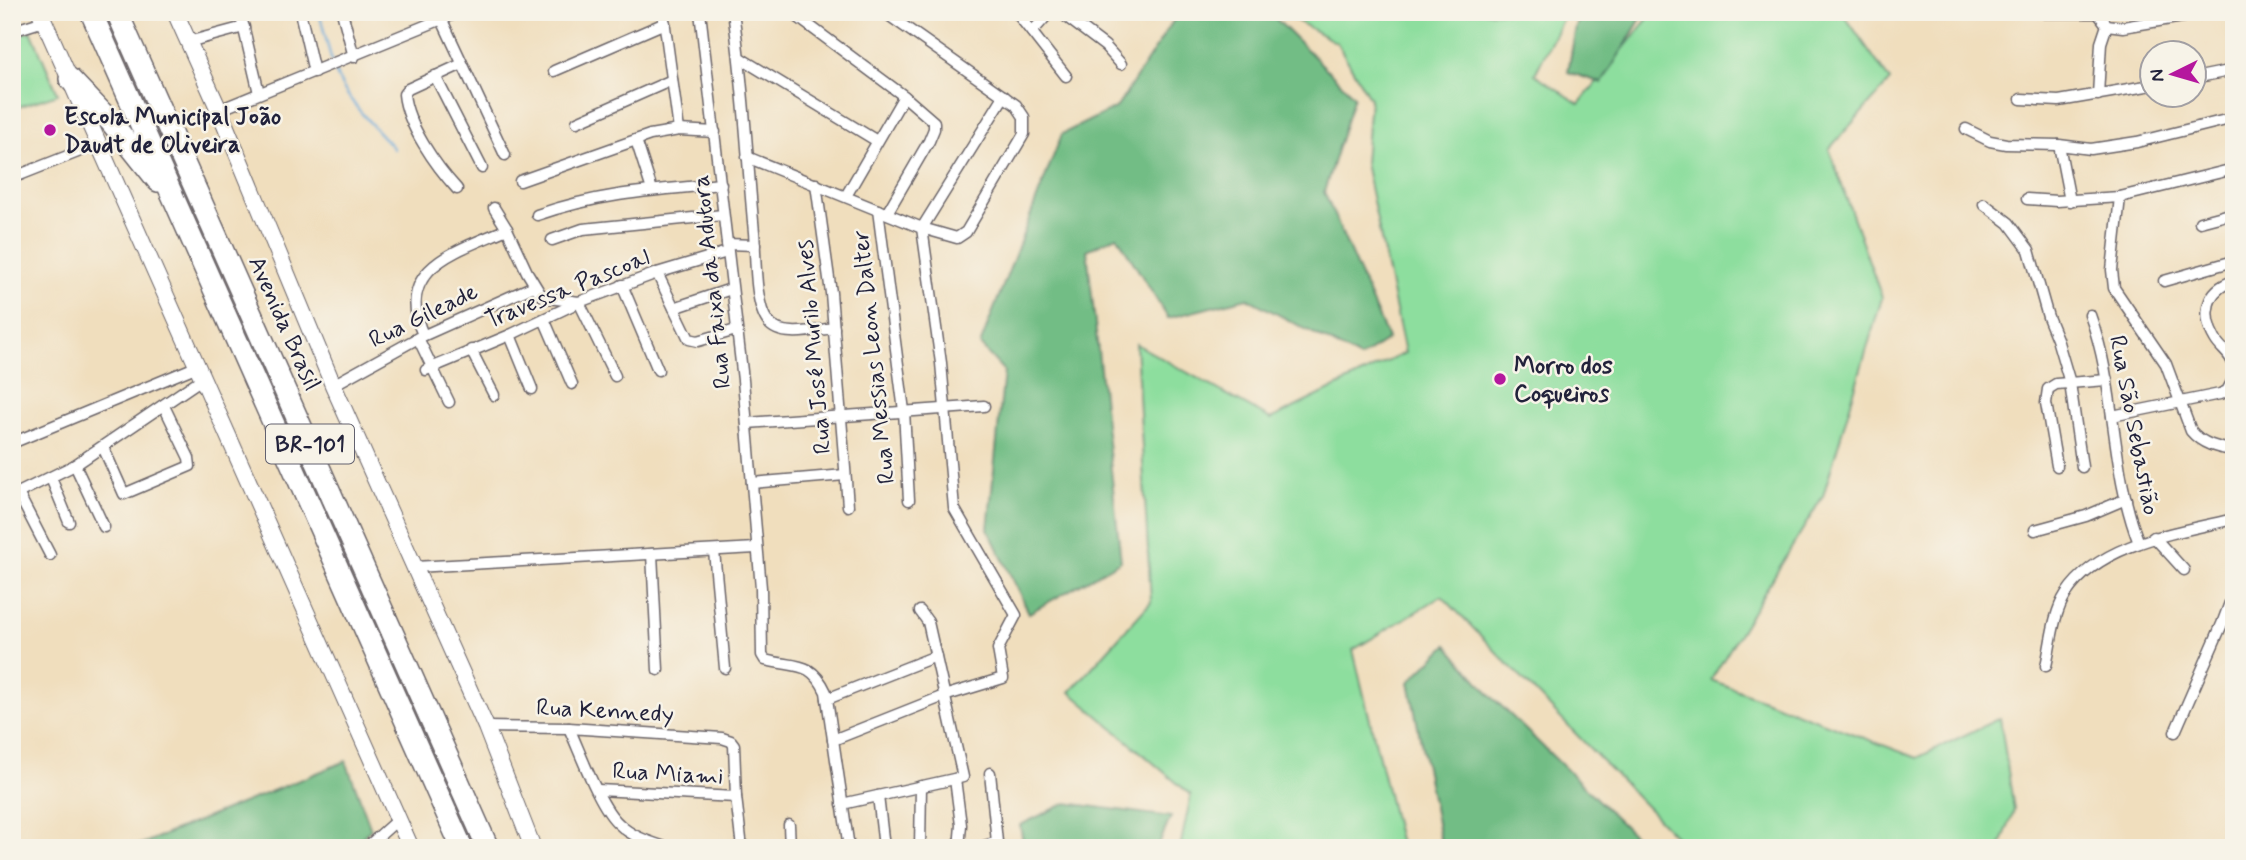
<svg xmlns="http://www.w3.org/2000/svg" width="2246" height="860" viewBox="0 0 2246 860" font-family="Mynerve,sans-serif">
  <rect width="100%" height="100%" fill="#f7f3e8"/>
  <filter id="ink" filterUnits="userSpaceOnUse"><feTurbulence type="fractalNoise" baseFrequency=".0143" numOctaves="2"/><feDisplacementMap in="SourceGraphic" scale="14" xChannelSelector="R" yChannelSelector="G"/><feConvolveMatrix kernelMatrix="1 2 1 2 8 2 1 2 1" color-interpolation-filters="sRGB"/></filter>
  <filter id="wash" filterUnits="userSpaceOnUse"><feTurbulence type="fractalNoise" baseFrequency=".00686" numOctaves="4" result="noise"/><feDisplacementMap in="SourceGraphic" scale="28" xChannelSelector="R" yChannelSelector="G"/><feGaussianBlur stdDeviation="1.57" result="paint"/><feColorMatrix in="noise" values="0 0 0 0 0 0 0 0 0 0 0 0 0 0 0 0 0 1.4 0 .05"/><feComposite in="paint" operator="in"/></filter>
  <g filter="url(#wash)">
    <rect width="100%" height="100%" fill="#f0debd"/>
    <g fill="#8dde9e" stroke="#58806c" stroke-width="2">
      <polygon points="1281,12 1566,12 1535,74 1579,104 1653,12 1842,12 1890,81 1829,149 1882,298 1823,496 1711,680 1917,758 2000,718 2014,810 2000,848 1680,848 1676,837 1442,596 1353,650 1401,848 1180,848 1191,795 1070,692 1151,602 1136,344 1271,419 1405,353 1365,163 1370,99 1337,43"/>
      <polygon points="31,31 58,94 12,109 12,37"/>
    </g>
    <g fill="#72bd85" stroke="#4a7060" stroke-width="2">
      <polygon points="1179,12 1269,12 1354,96 1324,192 1388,339 1360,358 1247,298 1168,318 1117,236 1087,250 1121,561 1029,613 988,529 1004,371 980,345 1062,134 1117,107"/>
      <polygon points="1583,12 1645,12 1602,83 1568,72 1576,26"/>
      <polygon points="1447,645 1490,695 1647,848 1442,848 1409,682"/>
      <polygon points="346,761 371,829 351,848 132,848"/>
      <polygon points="1066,803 1171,817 1157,848 1024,848 1020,825"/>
    </g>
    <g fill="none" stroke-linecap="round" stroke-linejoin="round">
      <g stroke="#62a6d7" stroke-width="2.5">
        <polyline points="319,12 332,62"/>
        <path d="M334 68C344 99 373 125 394 149"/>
      </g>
    </g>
  </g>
  <g filter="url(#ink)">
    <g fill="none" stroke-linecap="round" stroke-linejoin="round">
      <defs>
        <g id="street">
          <polyline points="240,12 259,93"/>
          <polyline points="300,12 314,72"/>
          <polyline points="342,12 354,57"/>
          <polyline points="663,12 679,130"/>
          <path d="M700 12 743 380 761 588 762 655 765 660C796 668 811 660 826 692L849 848"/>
          <path d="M733 12C744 85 747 159 754 232 756 255 754 304 768 322 780 339 816 330 834 328"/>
          <polyline points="791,12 904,96 934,122 934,129 929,141 887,213"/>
          <polyline points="1016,12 1066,76"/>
          <polyline points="1060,12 1105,46 1121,64"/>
          <polyline points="2097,12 2107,25 2123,27 2212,12"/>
          <polyline points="2044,13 2097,13"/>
          <polyline points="442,20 505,155"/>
          <polyline points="12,31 44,21"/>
          <polyline points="1032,32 1050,12"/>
          <polyline points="188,42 244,27"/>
          <polyline points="740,58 877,141"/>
          <polyline points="554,71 665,23"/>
          <polyline points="435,76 482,168"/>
          <polyline points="2194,78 2234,70"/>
          <polyline points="2098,95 2101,43 2107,25"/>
          <polyline points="2021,99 2059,101 2152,85"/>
          <polyline points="219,110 459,12"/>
          <polyline points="577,122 672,80"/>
          <polyline points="1966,129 1990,141 2006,144 2059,145 2091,149 2137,142 2234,118"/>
          <polyline points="636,140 652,190"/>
          <polyline points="2059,145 2070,201"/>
          <polyline points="747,157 922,228 957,238 966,232 1024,134 1024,117 1016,105 884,12"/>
          <polyline points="12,178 98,144"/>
          <polyline points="520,181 650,135 679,130 715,132"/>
          <polyline points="816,184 831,293 848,506"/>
          <path d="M457 189C436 166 407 125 404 94L408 89 462 64"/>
          <polyline points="846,196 904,96"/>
          <path d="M2120 197 2112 270 2114 288 2166 364 2191 431C2202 444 2217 448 2234 450"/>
          <polyline points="2027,199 2057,201 2120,197 2234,169"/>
          <polyline points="1984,204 2009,223 2029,250 2048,317 2057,339 2070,383 2082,467"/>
          <polyline points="494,208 507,229 527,272 541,295 549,298 579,302 615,376"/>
          <polyline points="878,210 904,411 909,500"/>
          <path d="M537 215C601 193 655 190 721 184"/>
          <polyline points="2200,222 2234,213"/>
          <polyline points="552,240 583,229 723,215"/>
          <polyline points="727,244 755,245"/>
          <polyline points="657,273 689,339 698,341 736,330"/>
          <polyline points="2164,281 2234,261"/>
          <path d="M2234 281C2206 289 2201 315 2215 339 2221 350 2231 353 2234 366"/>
          <polyline points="622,285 658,370"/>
          <polyline points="674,308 731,289"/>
          <path d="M2090 315C2117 388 2110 470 2139 543"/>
          <polyline points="544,319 572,384"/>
          <path d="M423 335C393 267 458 251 507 229"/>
          <polyline points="510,335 532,389"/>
          <polyline points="418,338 449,402"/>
          <polyline points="471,350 494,395"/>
          <polyline points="426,370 510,335 579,302 657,273 727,252"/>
          <polyline points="333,385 418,338 534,286"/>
          <polyline points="2112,416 2220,394 2227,391 2234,378"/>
          <polyline points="747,423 984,406"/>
          <polyline points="12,443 198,366"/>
          <polyline points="103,447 124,494 190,466 189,458 164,406"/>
          <polyline points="75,465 104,527"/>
          <polyline points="2057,466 2046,403 2048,389 2056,384 2107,380"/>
          <polyline points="51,478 69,522"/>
          <polyline points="752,483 845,475"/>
          <polyline points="18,493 50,555"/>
          <polyline points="12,496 75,465 203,378"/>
          <polyline points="2035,530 2086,516 2126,499"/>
          <polyline points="2154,537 2184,570"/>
          <polyline points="714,551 725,668"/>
          <polyline points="652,554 658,670"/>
          <polyline points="415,567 756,548"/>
          <path d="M2046 666C2051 644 2053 614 2066 594 2099 543 2179 532 2234 519"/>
          <polyline points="827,699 936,656"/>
          <polyline points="486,727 569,728 722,738 731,741 734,745 736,797 742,848"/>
          <path d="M569 728C580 752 600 808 619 824 632 837 650 842 668 848"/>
          <polyline points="2175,732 2222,624 2234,592"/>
          <polyline points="833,740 944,696 1003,678 998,649 1016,615 954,508 941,363 922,228 1004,96"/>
          <polyline points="955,779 961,825 959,848"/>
          <polyline points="598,790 736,797"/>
          <polyline points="878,796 884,847"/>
          <polyline points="842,804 963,777 928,622 920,611"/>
          <polyline points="789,825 790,848"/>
          <polyline points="366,848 397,820"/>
          <polyline points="920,848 921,786"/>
          <polyline points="979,848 997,842 990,773"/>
        </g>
        <g id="secondary">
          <polyline points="40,12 411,848"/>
          <polyline points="175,12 219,110 333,385 486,727 533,848"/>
        </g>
        <g id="highway">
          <polyline points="91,12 462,848"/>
          <polyline points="117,12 488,848"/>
          <polyline points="70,79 111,122 158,181"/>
        </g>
      </defs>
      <use href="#street" stroke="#6a6468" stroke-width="13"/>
      <use href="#secondary" stroke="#6a6468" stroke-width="18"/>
      <use href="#highway" stroke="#6a6468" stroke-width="24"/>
      <use href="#street" stroke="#fff" stroke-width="10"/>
      <use href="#secondary" stroke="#fff" stroke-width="16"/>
      <use href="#highway" stroke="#fff" stroke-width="21"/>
    </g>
  </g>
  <g fill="#b5179e" stroke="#f7f3e8" stroke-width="2.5">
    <circle cx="50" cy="130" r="7"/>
    <circle cx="1500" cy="379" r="7"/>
  </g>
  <g text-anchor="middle" stroke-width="5" stroke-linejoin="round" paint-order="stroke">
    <rect fill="#f7f3e8" stroke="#62616f" stroke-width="2" x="266" y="424.5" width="88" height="39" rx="5"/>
    <g font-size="23" font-weight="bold" fill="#22223b">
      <text x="310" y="452">BR-101</text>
    </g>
    <g font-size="24" font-weight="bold" fill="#22223b" stroke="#f7f3e8" text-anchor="start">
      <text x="64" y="124">Escola Municipal João<tspan x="64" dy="28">Daudt de Oliveira</tspan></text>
      <text x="1514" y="373">Morro dos<tspan x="1514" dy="28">Coqueiros</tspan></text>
    </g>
    <g font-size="24" fill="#22223b" stroke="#f7f3e8">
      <text transform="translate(711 282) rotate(-96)" y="8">Rua Faixa da Adutora</text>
      <text transform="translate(567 288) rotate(-22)" y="8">Travessa Pascoal</text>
      <text transform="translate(423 315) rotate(-26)" y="8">Rua Gileade</text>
      <text transform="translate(285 323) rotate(66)" y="8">Avenida Brasil</text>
      <text transform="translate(813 347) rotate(-95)" y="8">Rua José Murilo Alves</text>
      <text transform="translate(873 357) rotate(-96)" y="8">Rua Messias Leon Dalter</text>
      <text transform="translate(2135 425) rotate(79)" y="8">Rua São Sebastião</text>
      <text transform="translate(605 710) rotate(3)" y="8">Rua Kennedy</text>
      <text transform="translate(668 773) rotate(3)" y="8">Rua Miami</text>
    </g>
  </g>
  <rect width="2246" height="860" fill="none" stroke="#f7f3e8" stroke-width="42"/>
  <g transform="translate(2173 74) rotate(265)"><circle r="33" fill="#f7f3e8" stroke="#a29fa3" stroke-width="2"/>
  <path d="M0-5L12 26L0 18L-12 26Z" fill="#b5179e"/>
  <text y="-10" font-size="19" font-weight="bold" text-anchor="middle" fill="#22223b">N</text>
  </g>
</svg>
